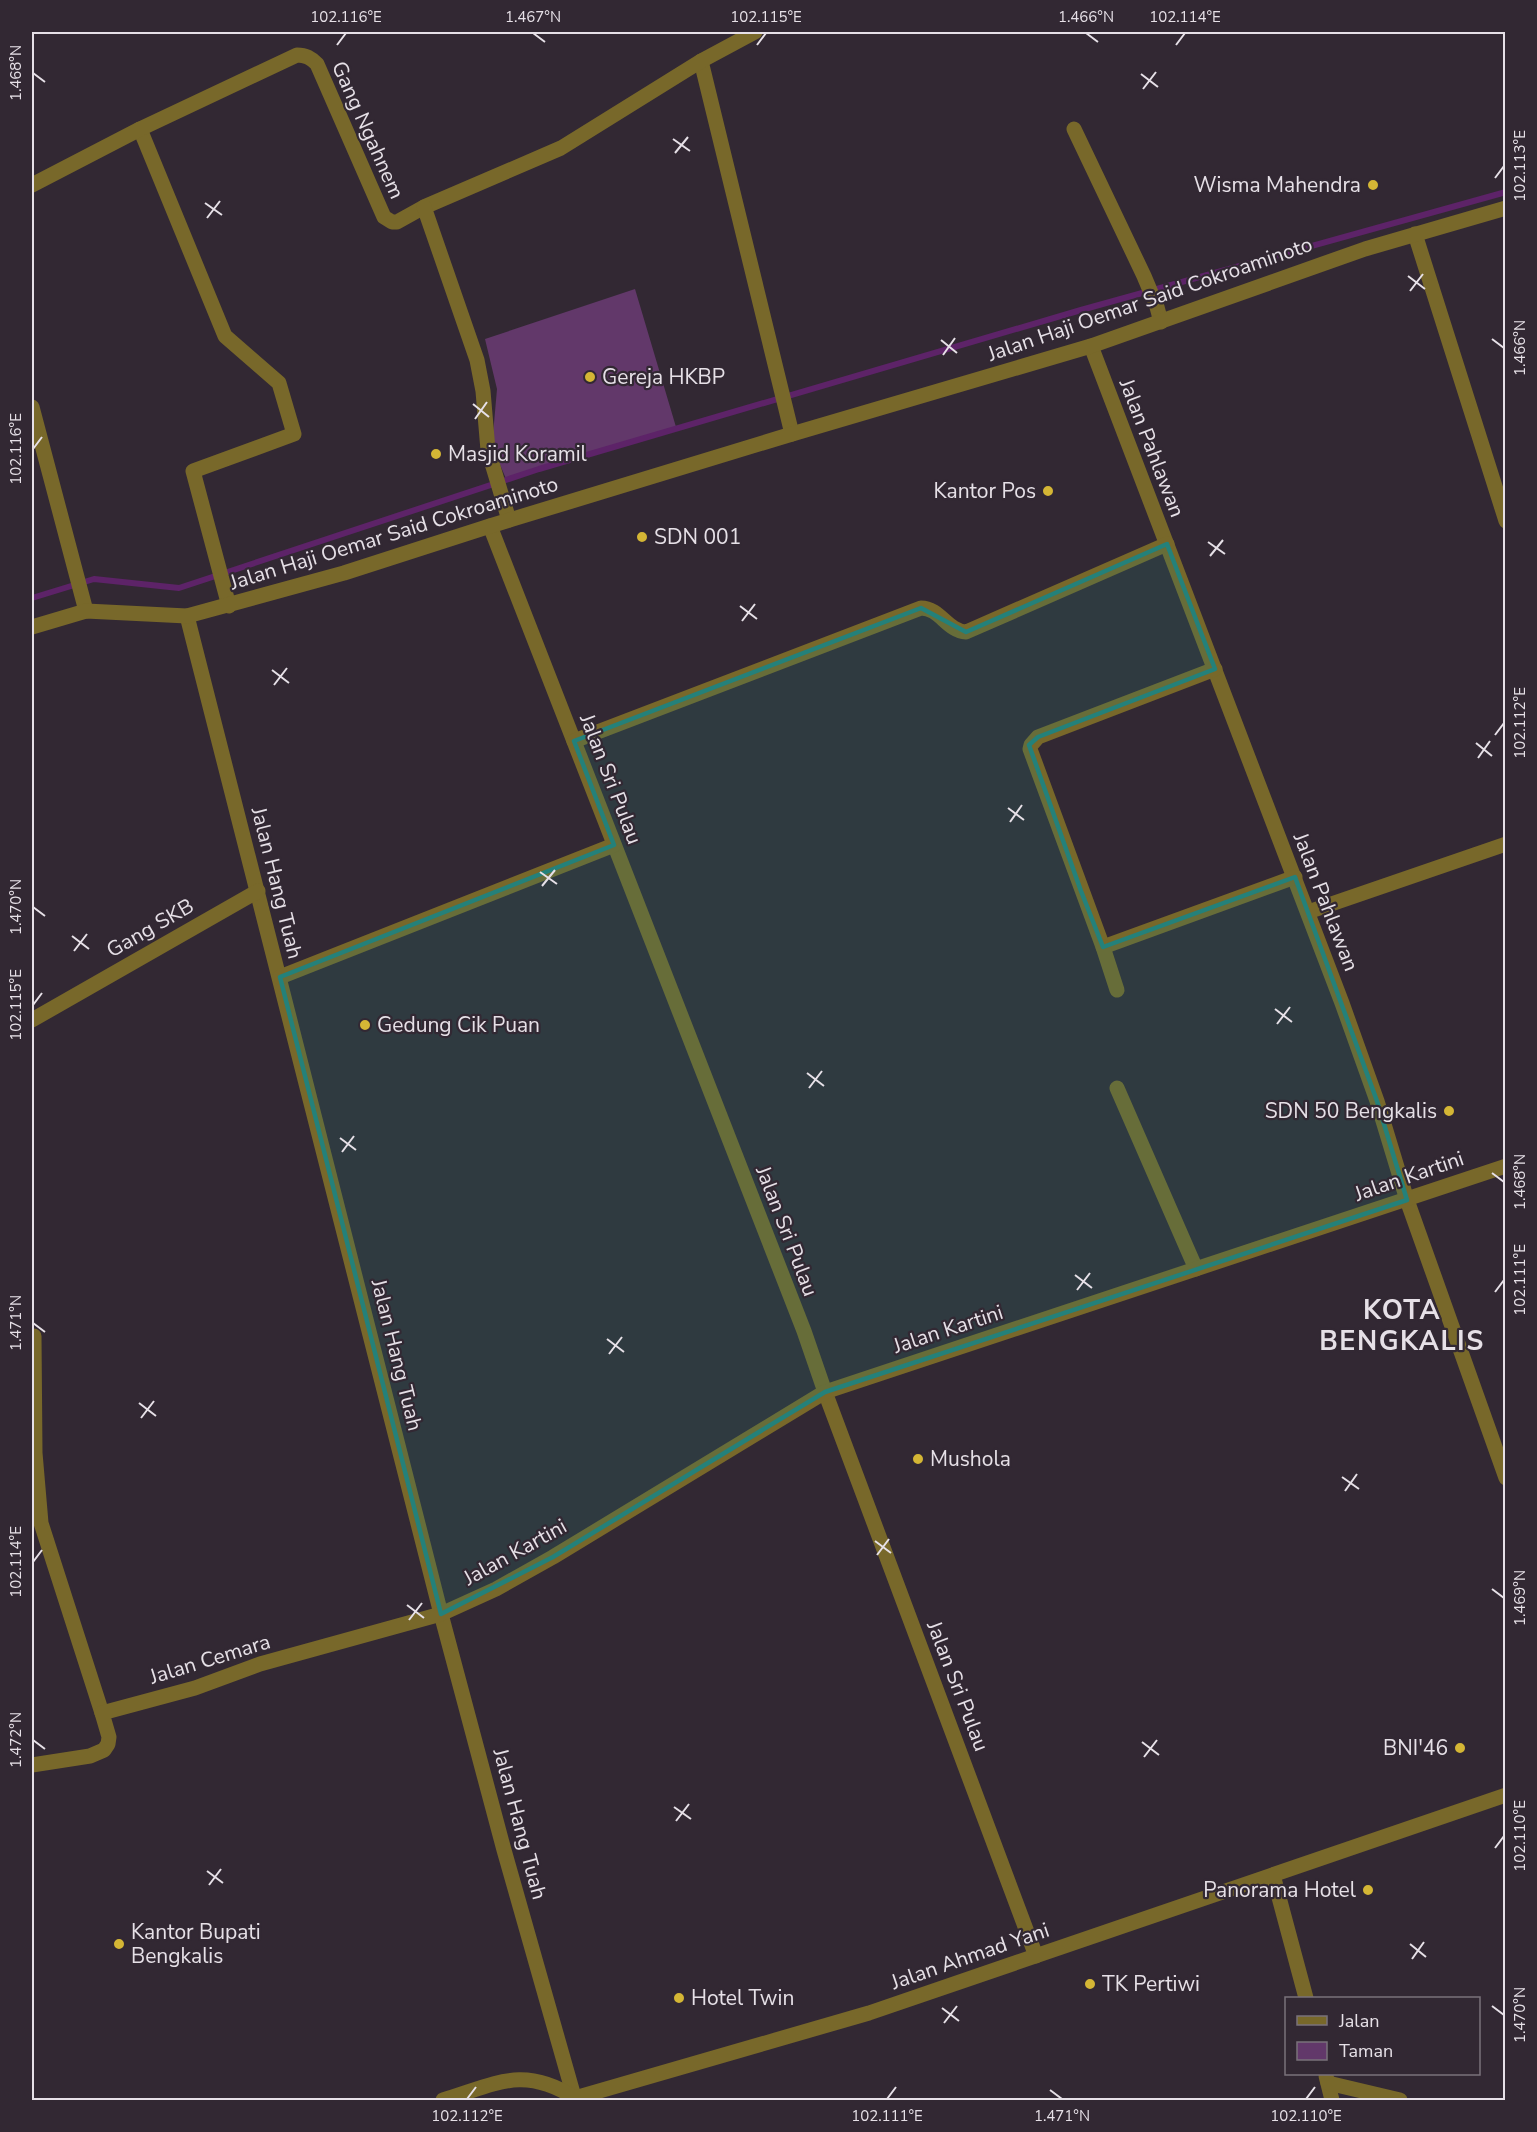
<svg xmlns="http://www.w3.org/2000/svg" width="1537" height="2132" viewBox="0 0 1537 2132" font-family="'Nunito Sans',sans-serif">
  <rect width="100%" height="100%" fill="#322833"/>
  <polygon fill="#62386a" points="635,289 676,427 507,481 492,446 497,389 485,339"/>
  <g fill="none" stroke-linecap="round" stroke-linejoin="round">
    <polyline stroke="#5d2368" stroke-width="6" points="32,598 94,579 179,588 539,469 1081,310 1506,192"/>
    <g stroke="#78682a" stroke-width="15">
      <polyline points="701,61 792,434"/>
      <polyline points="140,129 225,336 279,383 294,434 193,471 229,606"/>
      <polyline points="1074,129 1144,276 1157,307 1161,322"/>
      <path d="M32 185 140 129 297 55C306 55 311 58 317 64L384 217 392 222H397L424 207 561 148 701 61 755 32"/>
      <polyline points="424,207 477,360 483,391 488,450 509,520"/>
      <polyline points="1415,234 1506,521"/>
      <polyline points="1091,346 1342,1003 1377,1101 1407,1200 1506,1478"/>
      <polyline points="32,407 86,611"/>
      <polyline points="490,526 804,1331 825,1392 1036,1956"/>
      <polyline points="187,616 441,1614 504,1850 575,2100"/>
      <polyline points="32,627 86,611 187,616 344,573 490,526 792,434 1091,346 1365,249 1506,208"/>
      <polyline points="1215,669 1038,737 1031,745 1030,749 1103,947 1295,877"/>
      <path d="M574 741 921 608C940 608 947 631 966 632L1167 544"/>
      <polyline points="1308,912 1506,844"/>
      <polyline points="1103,947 1117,990"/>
      <polyline points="280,977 614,845"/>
      <polyline points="32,1020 258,891"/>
      <polyline points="1117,1088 1196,1269"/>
      <polyline points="34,1336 35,1453 41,1523 102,1713"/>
      <polyline points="32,1765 90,1756 104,1750 108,1744 109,1737 102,1713 195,1688 260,1664 441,1614 496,1589 553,1557 825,1392 1506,1166"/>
      <polyline points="1273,1875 1306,1998"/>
      <polyline points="1326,2076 1332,2100"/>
      <polyline points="1328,2083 1400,2100"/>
      <path d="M443 2100C496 2084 523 2065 575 2098L869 2013 1506 1795"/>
    </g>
  </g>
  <path fill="#24817a" fill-opacity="0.2" stroke="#24817a" stroke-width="4.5" stroke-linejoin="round" d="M1167 544 1215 669 1038 737 1029 745 1081 891 1103 947 1295 877 1377 1101 1407 1200 825 1392 553 1557 441 1614 280 977 614 845 574 741 921 608 966 632Z"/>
  <path fill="none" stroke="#e6e0e7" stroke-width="2" d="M533 33 545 42M1086 33 1098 42M337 45 346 33M757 45 766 33M1176 45 1185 33M33 73 45 82M1141 74 1158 87M1143 89 1156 72M673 139 690 151M675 153 688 137M1495 178 1504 166M205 203 222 215M207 218 220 201M1408 276 1425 289M1410 291 1423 274M1492 339 1504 348M941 340 957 353M943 355 955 338M473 404 489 417M475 419 487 402M33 449 42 437M1208 542 1225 554M1210 556 1223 540M740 606 757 619M742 621 755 604M272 670 289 683M274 685 287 668M1495 735 1504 723M1476 743 1492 756M1478 758 1490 741M1008 808 1024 820M1010 822 1022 805M540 872 557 884M542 886 555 870M33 907 45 916M72 936 89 949M74 951 87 934M33 1005 42 993M1275 1009 1292 1022M1277 1024 1290 1007M807 1073 824 1086M809 1088 822 1071M340 1138 356 1150M342 1152 354 1136M1492 1173 1504 1182M1075 1275 1092 1288M1077 1290 1090 1273M1495 1292 1504 1280M33 1323 45 1332M607 1339 624 1352M609 1354 622 1337M139 1403 156 1416M141 1418 154 1401M1342 1477 1359 1489M1345 1491 1357 1474M875 1541 891 1553M877 1555 889 1539M33 1562 42 1550M1492 1589 1504 1598M407 1605 424 1618M409 1620 422 1603M33 1740 45 1749M1142 1742 1159 1755M1144 1757 1157 1740M674 1807 691 1819M676 1821 689 1804M1495 1848 1504 1836M207 1871 223 1883M209 1885 221 1869M1410 1944 1426 1957M1412 1959 1424 1942M1492 2006 1504 2015M942 2008 959 2021M944 2023 957 2006M1050 2090 1062 2099M467 2099 476 2087M887 2099 896 2087M1306 2099 1315 2087"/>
  <g fill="#d4b635" stroke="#322833" stroke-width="2">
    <circle cx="1373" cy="185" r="6"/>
    <circle cx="590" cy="377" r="6"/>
    <circle cx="436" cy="454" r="6"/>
    <circle cx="1048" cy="491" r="6"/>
    <circle cx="642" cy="537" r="6"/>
    <circle cx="365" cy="1025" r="6"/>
    <circle cx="1449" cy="1111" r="6"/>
    <circle cx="918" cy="1459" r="6"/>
    <circle cx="1460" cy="1748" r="6"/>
    <circle cx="1368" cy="1890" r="6"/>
    <circle cx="119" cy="1944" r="6"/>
    <circle cx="1090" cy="1984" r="6"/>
    <circle cx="679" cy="1998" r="6"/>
  </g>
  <g text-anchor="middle" stroke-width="4.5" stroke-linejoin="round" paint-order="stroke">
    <g font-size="21" fill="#e6e0e7" stroke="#322833">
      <text transform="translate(368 130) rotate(66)" y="7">Gang Ngahnem</text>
      <text transform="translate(1150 299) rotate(-19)" y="7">Jalan Haji Oemar Said Cokroaminoto</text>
      <text transform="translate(1152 448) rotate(69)" y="7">Jalan Pahlawan</text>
      <text transform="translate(394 533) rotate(-17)" y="7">Jalan Haji Oemar Said Cokroaminoto</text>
      <text transform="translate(611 779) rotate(69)" y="7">Jalan Sri Pulau</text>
      <text transform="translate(277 883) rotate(76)" y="7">Jalan Hang Tuah</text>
      <text transform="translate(1326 902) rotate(69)" y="7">Jalan Pahlawan</text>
      <text transform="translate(150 928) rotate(-30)" y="7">Gang SKB</text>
      <text transform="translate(1409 1176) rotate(-19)" y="7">Jalan Kartini</text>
      <text transform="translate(787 1231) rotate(69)" y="7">Jalan Sri Pulau</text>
      <text transform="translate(948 1329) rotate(-18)" y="7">Jalan Kartini</text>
      <text transform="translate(397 1355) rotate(76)" y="7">Jalan Hang Tuah</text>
      <text transform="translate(515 1552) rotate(-29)" y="7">Jalan Kartini</text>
      <text transform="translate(210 1659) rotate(-17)" y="7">Jalan Cemara</text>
      <text transform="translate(958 1686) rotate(69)" y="7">Jalan Sri Pulau</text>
      <text transform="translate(520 1824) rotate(75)" y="7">Jalan Hang Tuah</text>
      <text transform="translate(970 1956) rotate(-19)" y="7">Jalan Ahmad Yani</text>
    </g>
    <g font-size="21" fill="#e6e0e7" stroke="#322833" text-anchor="start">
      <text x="1361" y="192" text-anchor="end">Wisma Mahendra</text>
      <text x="602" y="384">Gereja HKBP</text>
      <text x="448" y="461">Masjid Koramil</text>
      <text x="1036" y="498" text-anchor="end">Kantor Pos</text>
      <text x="654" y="544">SDN 001</text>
      <text x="377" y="1032">Gedung Cik Puan</text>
      <text x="1437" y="1118" text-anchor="end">SDN 50 Bengkalis</text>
      <text x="930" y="1466">Mushola</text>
      <text x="1448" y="1755" text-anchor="end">BNI'46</text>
      <text x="1356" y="1897" text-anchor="end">Panorama Hotel</text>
      <text x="131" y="1939">Kantor Bupati<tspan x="131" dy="24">Bengkalis</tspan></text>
      <text x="1102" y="1991">TK Pertiwi</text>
      <text x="691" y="2005">Hotel Twin</text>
    </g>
    <g font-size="27" font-weight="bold" letter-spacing="1.5" fill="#e6e0e7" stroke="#322833">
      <text x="1402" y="1319">KOTA<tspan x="1402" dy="31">BENGKALIS</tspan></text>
    </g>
  </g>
  <rect width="1537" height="2132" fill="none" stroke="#322833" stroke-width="66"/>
  <rect x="1285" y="1997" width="195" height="78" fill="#322833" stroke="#7a727b" stroke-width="1.5"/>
  <rect x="1297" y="2016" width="30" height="9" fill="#78682a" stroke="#7a727b" stroke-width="1.5"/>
  <text x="1339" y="2027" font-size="18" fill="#e6e0e7">Jalan</text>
  <rect x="1297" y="2042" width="30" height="18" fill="#62386a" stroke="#7a727b" stroke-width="1.5"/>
  <text x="1339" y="2057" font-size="18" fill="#e6e0e7">Taman</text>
  <rect x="33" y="33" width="1471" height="2066" fill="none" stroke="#e6e0e7" stroke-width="2"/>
  <g font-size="15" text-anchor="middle" fill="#e6e0e7">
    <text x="346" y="22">102.116°E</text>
    <text x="533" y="22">1.467°N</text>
    <text x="766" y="22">102.115°E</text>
    <text x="1086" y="22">1.466°N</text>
    <text x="1185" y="22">102.114°E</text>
    <text transform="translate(16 73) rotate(-90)" y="5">1.468°N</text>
    <text transform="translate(1520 166) rotate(-90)" y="5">102.113°E</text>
    <text transform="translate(1520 348) rotate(-90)" y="5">1.466°N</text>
    <text transform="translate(16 449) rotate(-90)" y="5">102.116°E</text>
    <text transform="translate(1520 723) rotate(-90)" y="5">102.112°E</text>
    <text transform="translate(16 907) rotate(-90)" y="5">1.470°N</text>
    <text transform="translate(16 1005) rotate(-90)" y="5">102.115°E</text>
    <text transform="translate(1520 1182) rotate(-90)" y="5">1.468°N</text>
    <text transform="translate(1520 1280) rotate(-90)" y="5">102.111°E</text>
    <text transform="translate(16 1323) rotate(-90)" y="5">1.471°N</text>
    <text transform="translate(16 1562) rotate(-90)" y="5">102.114°E</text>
    <text transform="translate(1520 1598) rotate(-90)" y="5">1.469°N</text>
    <text transform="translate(16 1740) rotate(-90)" y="5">1.472°N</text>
    <text transform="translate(1520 1836) rotate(-90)" y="5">102.110°E</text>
    <text transform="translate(1520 2015) rotate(-90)" y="5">1.470°N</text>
    <text x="467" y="2121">102.112°E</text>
    <text x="887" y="2121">102.111°E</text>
    <text x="1062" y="2121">1.471°N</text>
    <text x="1306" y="2121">102.110°E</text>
  </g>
</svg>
